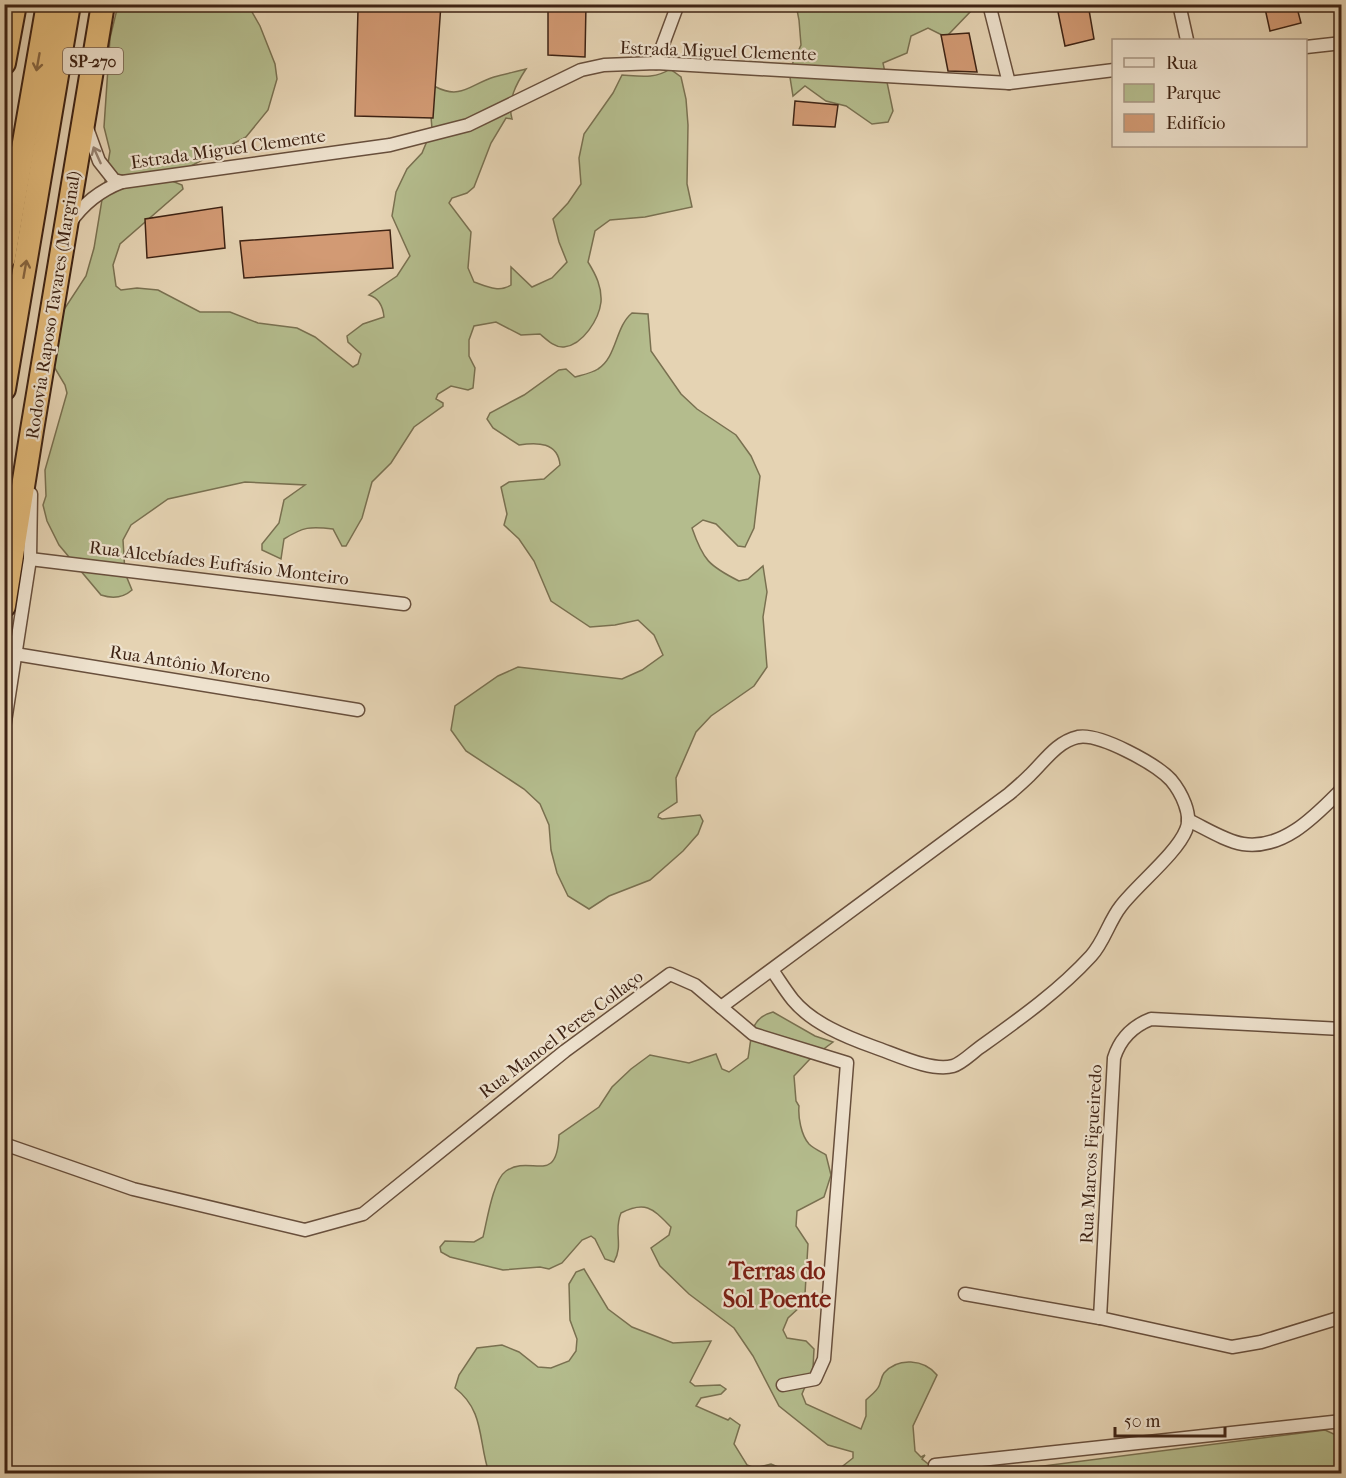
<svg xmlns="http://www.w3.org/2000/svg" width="1346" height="1478" viewBox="0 0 1346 1478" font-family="'IM FELL French Canon',serif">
  <rect width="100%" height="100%" fill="#e5d3b3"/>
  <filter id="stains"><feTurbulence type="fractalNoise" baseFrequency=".00333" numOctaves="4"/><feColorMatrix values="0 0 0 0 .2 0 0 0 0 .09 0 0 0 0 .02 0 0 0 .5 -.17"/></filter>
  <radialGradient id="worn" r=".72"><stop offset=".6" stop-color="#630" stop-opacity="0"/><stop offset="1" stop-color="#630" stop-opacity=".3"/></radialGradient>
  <g fill="#b4bc8d" stroke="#797050" stroke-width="1.5">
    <path d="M118 5H248L260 26 275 64 277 79 268 110 246 137 172 176V181L182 185 183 189 120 244 113 265 116 286 121 290 137 288 158 290 200 312H230L258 323 297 328 315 337 353 367 358 364 361 354 348 342 347 336 363 324 384 317C383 307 379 298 369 295L397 276 410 256 392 216 396 192 407 169 422 153 432 129 430 104 423 97 436 87C461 100 471 84 494 77 504 74 515 72 526 69 516 84 507 101 512 119L506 118 491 143 474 187 467 193 452 198 449 203 471 232 468 268 474 282C486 286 499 293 511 285V267L532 287 552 278 567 262 559 242 553 219 568 203 581 184 579 158 584 134 613 93 622 75C639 76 656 79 670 69L681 77 686 99 688 125 687 184 692 207 645 217 610 220 595 231 588 262C596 275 602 287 601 302 599 319 583 345 564 347 555 348 547 340 540 334L521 335 496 322 474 326 469 340V356L475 368 473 388 468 390 451 386 438 394 436 399 443 403V406L414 427 391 463 372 482 362 518 346 546H342L333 529C310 526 303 527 284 539L281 559 262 550V544L279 523 284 500 305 485 245 482 168 499 131 525 123 540 125 573 132 590C123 598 113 599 101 595L59 545 47 521 43 505 46 496 45 470 67 393 65 385 53 365 63 311 86 276 94 248 110 151 104 127 110 38Z"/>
    <polygon points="796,5 971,5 972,10 946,37 928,28 911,36 907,53 883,63 893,111 888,122 872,124 846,106 826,101 805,86 793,96 789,71 801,45 799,20"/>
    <path d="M632 313 648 314 651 351 681 394 697 409 736 435 751 456 760 476 754 528 745 547 738 546 716 524 703 520 692 528C703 560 709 566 739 581L748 579 763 566 767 592 763 617 767 667 754 686 711 716 696 732 676 778 677 802 659 814 658 817 662 819 700 815 703 821 698 834 683 851 650 880 609 896 589 909 568 896 557 873 551 850 549 825 540 804 524 789 466 751 451 730 455 706 498 676 518 667 622 679 642 670 663 655 654 635 638 620 615 625 590 627 551 601 534 561 519 539 504 525 507 514 501 487 509 482 544 479 560 465C558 442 537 442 519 445L493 428 487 419 490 413 524 395 559 370 566 369 575 377C582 375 592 373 598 369 617 357 615 327 632 313Z"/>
    <path d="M773 1012 815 1036 833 1042 809 1060 794 1076 796 1101 799 1106C798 1117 801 1135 809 1144 813 1148 821 1152 826 1155L831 1175 824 1197 797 1211 796 1226 808 1244 805 1294 802 1305 788 1318 783 1330 787 1338 806 1341 814 1349 813 1368 802 1394 806 1404 861 1429 866 1416V1400C870 1396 877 1391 879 1386 881 1382 881 1377 884 1373 898 1357 924 1359 937 1375L913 1426 915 1451 921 1457 925 1455 922 1459 931 1466 951 1468 955 1473H834L853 1458V1452L828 1445 779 1406 753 1356 734 1328 689 1294 660 1266 651 1248 669 1235 671 1227C653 1209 646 1200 621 1213 613 1232 624 1244 614 1262L605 1259 595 1239 591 1236 582 1240 562 1263 549 1269 540 1267 503 1270 450 1257 441 1252 440 1247 445 1241 474 1242 483 1237C487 1221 493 1180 506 1171 531 1154 557 1187 559 1135L599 1107 612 1087 631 1069 650 1055 689 1063 716 1054 722 1069 729 1072 748 1058C752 1037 749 1018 773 1012Z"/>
    <path d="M584 1269 608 1309 632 1327 673 1343 711 1341 690 1382 695 1386 720 1385 726 1389 721 1394 701 1398 696 1406 728 1420 730 1418 740 1425 734 1444 747 1465 755 1468 771 1464 788 1471H807L812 1473H489C478 1441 485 1411 455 1388L459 1375 477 1348 502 1345 519 1352 538 1367 551 1368 569 1361 576 1351 577 1339 570 1320 569 1284 576 1272Z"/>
    <polygon points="1325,1430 1336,1435 1341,1441 1341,1473 989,1473"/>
  </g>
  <g fill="#d29a74" stroke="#3e2314" stroke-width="1.5">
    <polygon points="392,4 441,4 433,118 355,116 358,10"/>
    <polygon points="548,4 586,4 585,57 548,55"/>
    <polygon points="1068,4 1088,4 1094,39 1065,46 1057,7"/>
    <polygon points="1264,4 1296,4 1301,23 1270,31"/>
    <polygon points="969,33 977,72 948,71 941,35"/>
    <polygon points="795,101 838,105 835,127 793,125"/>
    <polygon points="222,207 225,248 147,258 145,219"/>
    <polygon points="390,230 393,268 244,278 240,241"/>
  </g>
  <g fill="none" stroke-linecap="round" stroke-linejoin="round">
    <defs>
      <g id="street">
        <polyline points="989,4 1009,83"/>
        <polyline points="1179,4 1187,40"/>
        <polyline points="1306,47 1342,43"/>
        <polyline points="656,63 678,4"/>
        <polyline points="87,128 99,161 114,180 122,182"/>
        <path d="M70 223C83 204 101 190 122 182L390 145 468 125 581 70 604 65 656 63 1009 83 1114 70"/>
        <polyline points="30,559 404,604"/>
        <polyline points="15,654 358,710"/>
        <polyline points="4,728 30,559 31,494"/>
        <path d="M1188 820C1205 828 1225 841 1243 844 1284 850 1316 815 1342 789"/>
        <path d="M721 1007 1009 794C1016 788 1023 782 1029 776 1044 762 1056 742 1078 737 1100 733 1156 764 1171 780 1181 792 1193 815 1186 830 1177 853 1137 885 1121 906 1109 921 1104 942 1091 956 1058 992 1018 1020 979 1048 971 1054 961 1064 953 1066 931 1072 895 1054 874 1047 846 1037 812 1023 793 1000 785 990 779 980 772 970"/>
        <polyline points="4,1144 133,1189 305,1230 363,1214 565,1051 670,974 695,985 753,1034 847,1063 824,1359 815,1379 783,1385"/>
        <polyline points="965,1294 1100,1318 1232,1347 1261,1342 1342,1317"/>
        <path d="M1100 1318 1114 1058C1120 1039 1133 1026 1151 1019L1342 1029"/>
        <polyline points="935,1465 1342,1421"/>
      </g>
      <g id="highway">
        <polyline points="4,63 15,4"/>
        <polyline points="4,258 48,4"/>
        <polyline points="4,389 69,4"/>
        <polyline points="4,606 32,430 103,4"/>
      </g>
    </defs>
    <use href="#street" stroke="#684f3c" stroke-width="15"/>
    <use href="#highway" stroke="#3e2314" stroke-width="26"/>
    <use href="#street" stroke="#eee2ce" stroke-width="12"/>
    <use href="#highway" stroke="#e2ba7a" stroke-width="22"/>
  </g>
  <defs><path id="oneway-shaft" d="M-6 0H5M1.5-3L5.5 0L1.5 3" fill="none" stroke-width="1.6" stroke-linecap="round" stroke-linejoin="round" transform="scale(1.5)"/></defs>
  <g stroke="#886742">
    <use href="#oneway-shaft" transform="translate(38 62) rotate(100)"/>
    <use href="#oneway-shaft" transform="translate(25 269) rotate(-80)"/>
  </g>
  <use stroke="#968271" href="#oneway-shaft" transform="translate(97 155) rotate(-114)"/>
  <g text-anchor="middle" stroke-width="4.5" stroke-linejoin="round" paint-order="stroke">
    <rect fill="#eee2ce" stroke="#735c4c" stroke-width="1.5" x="63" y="48" width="60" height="26" rx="4.5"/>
    <g font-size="16" font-weight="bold" fill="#3e2314">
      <text x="93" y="67">SP-270</text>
    </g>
    <g font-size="18" fill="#3e2314" stroke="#eee2ce">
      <text transform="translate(718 51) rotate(2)" y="6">Estrada Miguel Clemente</text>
      <text transform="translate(228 149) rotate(-8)" y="6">Estrada Miguel Clemente</text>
      <text transform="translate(53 305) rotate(-81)" y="6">Rodovia Raposo Tavares (Marginal)</text>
      <text transform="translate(219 563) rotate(7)" y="6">Rua Alcebíades Eufrásio Monteiro</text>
      <text transform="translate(190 664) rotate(9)" y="6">Rua Antônio Moreno</text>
      <text transform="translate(561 1034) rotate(-37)" y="6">Rua Manoel Peres Collaço</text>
      <text transform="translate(1091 1154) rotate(-87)" y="6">Rua Marcos Figueiredo</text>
    </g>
    <g font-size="24" font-weight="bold" fill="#7a1f14" stroke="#eee2ce">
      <text x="777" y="1279">Terras do<tspan x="777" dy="28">Sol Poente</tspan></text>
    </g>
  </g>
  <rect width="1346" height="1478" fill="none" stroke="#e5d3b3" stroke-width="24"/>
  <rect x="6" y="6" width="1334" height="1466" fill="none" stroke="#3e2314" stroke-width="3"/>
  <rect x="12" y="12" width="1322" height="1454" fill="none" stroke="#3e2314" stroke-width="1.5"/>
  <rect x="1112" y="39" width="195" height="108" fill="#eee2ce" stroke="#a89684" stroke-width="1.5"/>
  <rect x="1124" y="58" width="30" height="9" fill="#eee2ce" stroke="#a89684" stroke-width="1.5"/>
  <text x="1166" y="69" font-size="18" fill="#3e2314">Rua</text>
  <rect x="1124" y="84" width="30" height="18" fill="#b4bc8d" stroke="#a89684" stroke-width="1.5"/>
  <text x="1166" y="99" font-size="18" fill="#3e2314">Parque</text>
  <rect x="1124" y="114" width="30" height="18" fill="#d29a74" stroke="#a89684" stroke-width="1.5"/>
  <text x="1166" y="129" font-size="18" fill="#3e2314">Edifício</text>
  <path d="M1115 1427v9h110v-9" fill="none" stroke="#3e2314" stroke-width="3"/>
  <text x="1124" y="1427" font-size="18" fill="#3e2314" stroke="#eee2ce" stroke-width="4.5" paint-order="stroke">50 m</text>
  <rect width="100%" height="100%" filter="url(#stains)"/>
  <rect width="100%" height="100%" fill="url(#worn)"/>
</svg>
